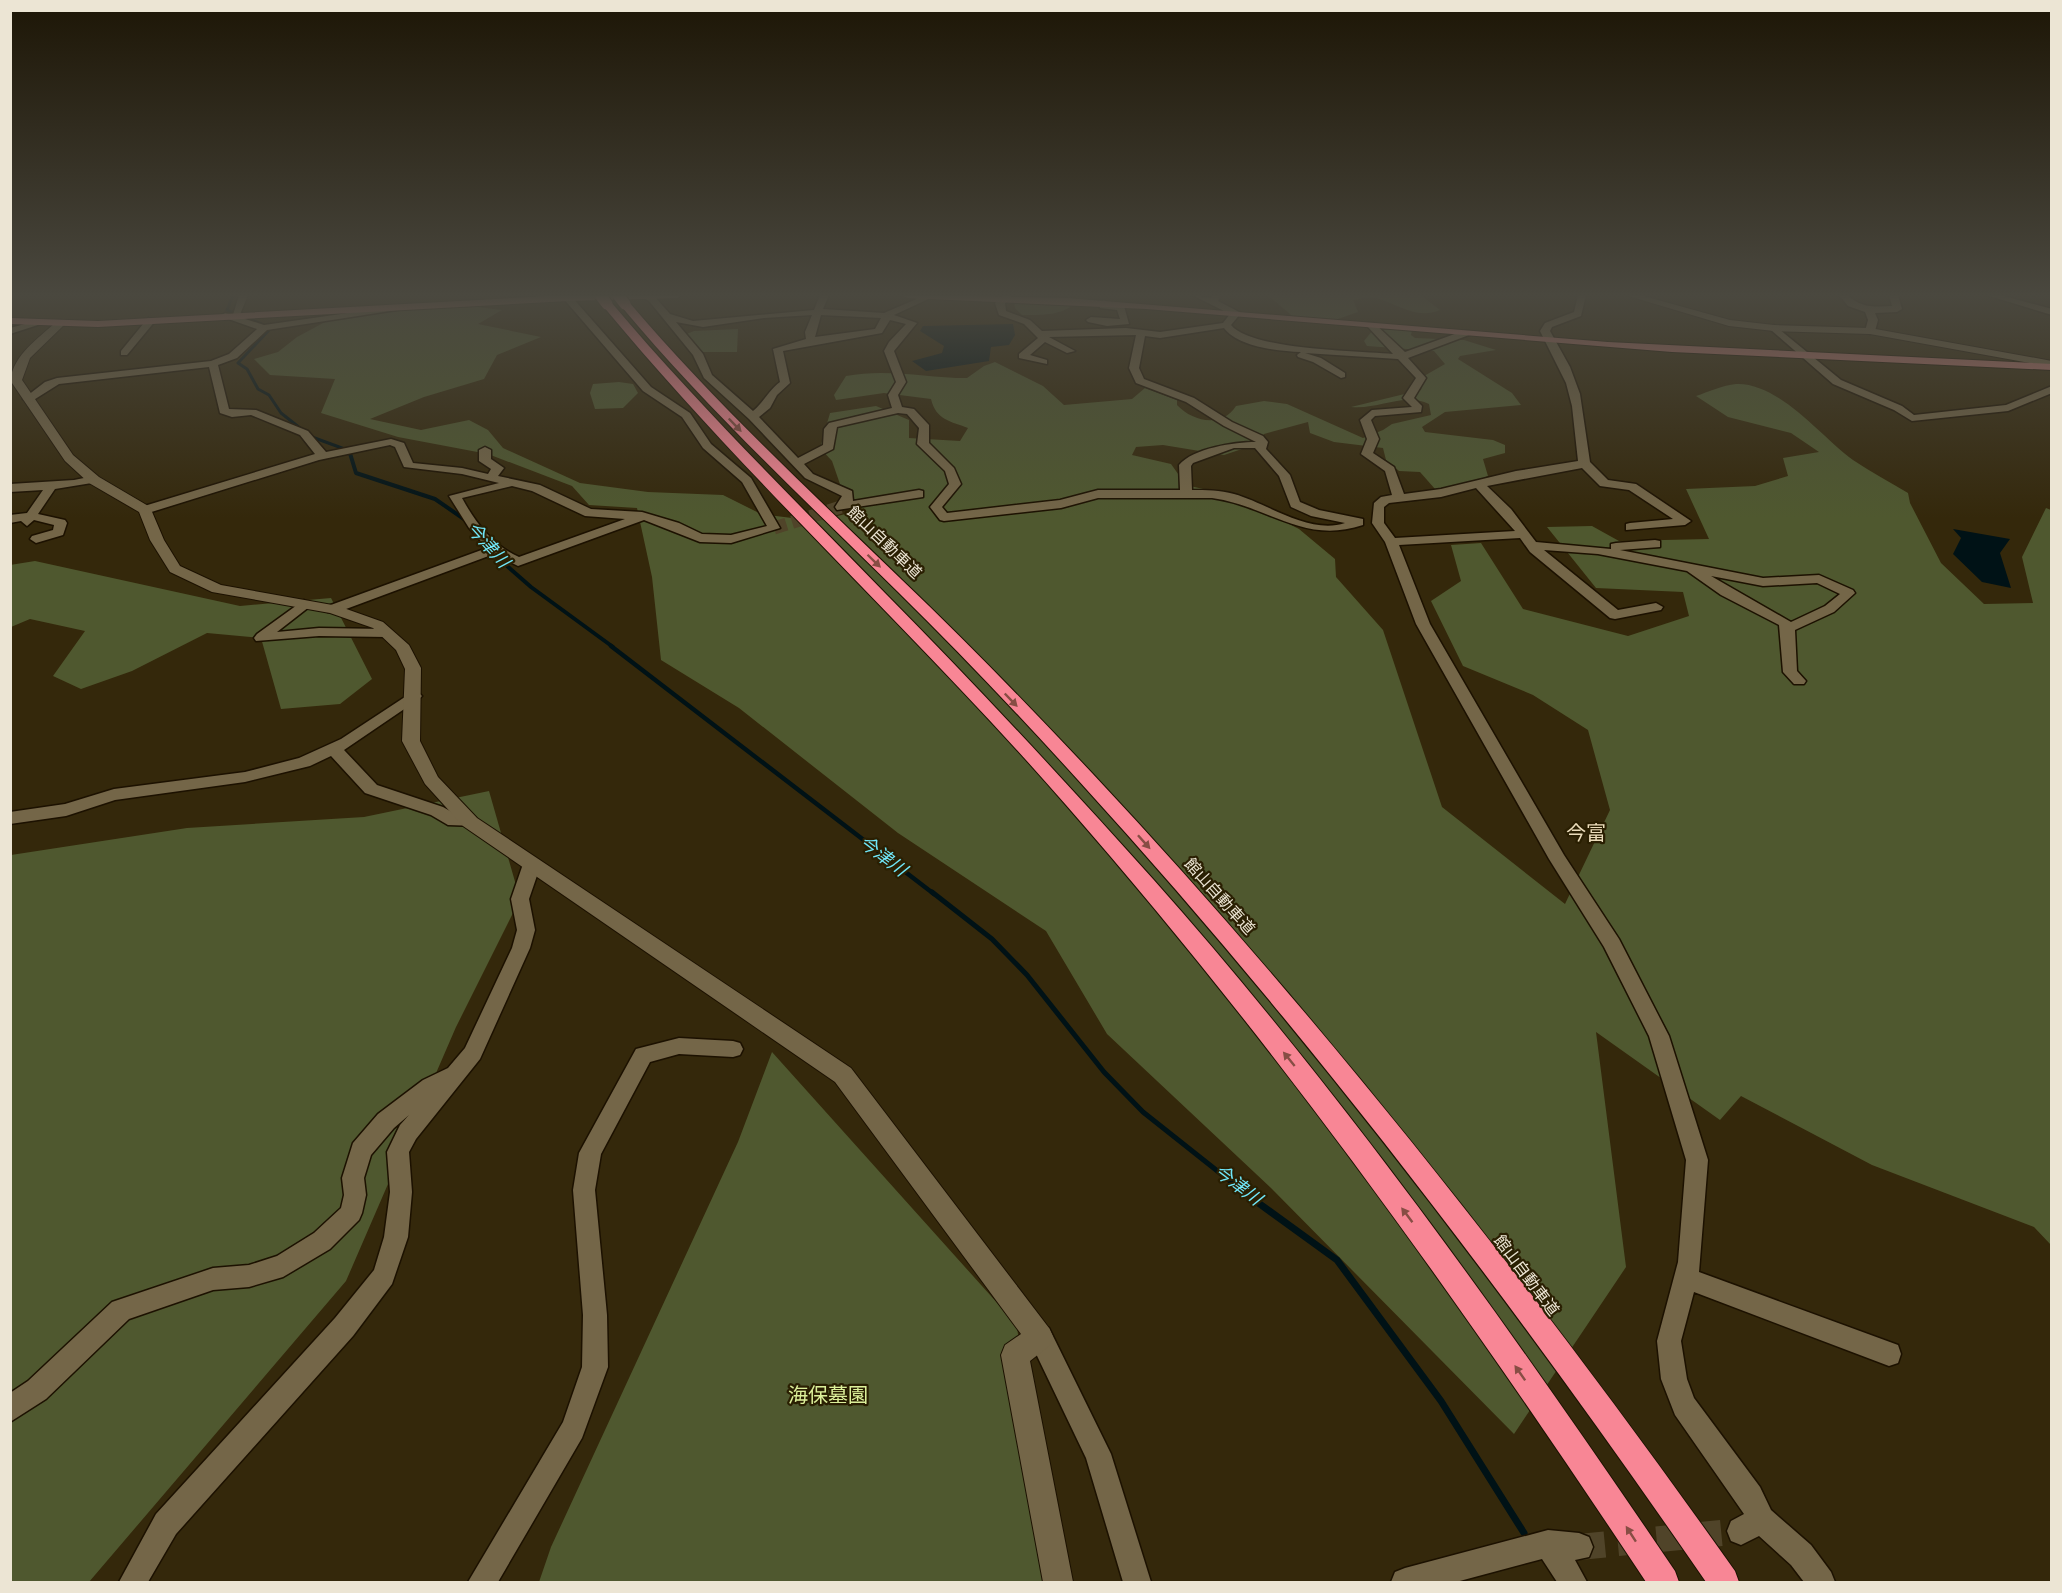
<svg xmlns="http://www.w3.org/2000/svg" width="2062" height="1593" viewBox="0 0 2062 1593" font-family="'Golos Text','Noto Sans JP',sans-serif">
  <rect width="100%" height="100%" fill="#34280b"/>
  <g fill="#4f582f">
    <path d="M1268 295H1421L1440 310C1416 320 1398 304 1376 298 1370 296 1360 299 1353 300L1358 312 1335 320 1298 321Z"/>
    <path d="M1029 301 1072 306C1057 316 1039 315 1022 315L1015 308 1014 302Z"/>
    <path d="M453 304 502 310 478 324 541 337 497 355 484 379 424 397 370 419 421 430 469 420 488 430 503 448 580 483 648 492 723 495 761 514 816 521 850 513 832 461 820 448 830 413 876 406 909 420V438L960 441 968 428C950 421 936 420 931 399L884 393 836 400 834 395 846 376C887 368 926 378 967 378L984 366 995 362 1043 386 1064 405 1132 399 1145 388 1177 400V405C1193 422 1222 428 1236 406L1264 401 1287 404 1363 438 1383 430 1392 424 1431 415 1429 404C1404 392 1378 410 1351 407L1421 390 1424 376 1445 364 1434 351 1367 346 1364 341 1373 330H1412L1411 335 1415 338 1464 340 1496 350 1460 356 1458 359 1512 393 1521 405 1445 412 1422 427 1425 432 1493 440 1505 445V453L1483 459 1488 476 1474 482 1435 489 1420 472 1399 471 1386 460 1383 448 1334 442 1310 433 1308 422 1264 434 1256 448 1242 449 1224 455 1163 445 1136 447 1132 455 1171 464 1186 485 1229 495 1256 507 1299 529 1335 559 1336 577 1383 630 1442 807 1565 904 1610 810 1588 730 1533 695 1463 666 1431 601 1461 581 1451 545 1481 543 1523 609 1628 636 1689 616 1683 592 1596 588 1547 527 1592 526 1619 541 1709 539 1686 489 1755 486 1788 476 1783 458 1819 452 1791 433 1728 417 1696 396C1708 392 1723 385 1736 384 1779 382 1822 438 1853 460 1871 472 1890 482 1908 493L1910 503 1941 563 1984 604 2033 603 2022 557 2046 508 2051 510V1245L2034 1227 1872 1165 1741 1096 1720 1120 1596 1032 1626 1267 1514 1434 1271 1188 1107 1034 1046 931 898 833 739 708 661 660 652 577 637 508 589 505 572 486 488 454 398 437 321 413 335 379 270 375 254 359 278 352 297 337 340 314Z"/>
    <polygon points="738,329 737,352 690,352 684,335 694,331"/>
    <polygon points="619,382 633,384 638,393 623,408 595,409 590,393 593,384"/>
    <polygon points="35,561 240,606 331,598 372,679 340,704 281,709 261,638 207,633 132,671 81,689 53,676 85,631 30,619 11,627 10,565"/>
    <polygon points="489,791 520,899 456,1027 346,1281 89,1582 11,1582 11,855 187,828 364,817"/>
    <polygon points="772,1052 1017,1325 1043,1582 539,1582 551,1547 738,1142"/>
  </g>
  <g fill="#001216">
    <polygon points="1013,324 1015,335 1009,345 991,347 989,361 926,371 912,361 942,353 944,346 920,331 923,326"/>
    <polygon points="1953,529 2010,539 2000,553 2011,588 1982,582 1953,554 1961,538"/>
  </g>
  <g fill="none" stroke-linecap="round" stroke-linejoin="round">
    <g stroke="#001216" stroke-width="3">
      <polyline points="233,295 227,310 271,328 238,363 247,369 258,389 269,395 281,413 305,432"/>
      <polyline points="312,437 350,451"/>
    </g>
    <g stroke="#001216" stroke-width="4">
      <polyline points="349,450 356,473 435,499 464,519"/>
      <polyline points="490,551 531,587 613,647"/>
    </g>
    <polyline stroke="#001216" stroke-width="4.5" points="611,646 934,894"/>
    <polyline stroke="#001216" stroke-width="5" points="932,892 992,939 1027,975 1104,1072 1143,1112 1259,1204"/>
    <polyline stroke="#001216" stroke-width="7" points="1257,1202 1337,1260 1441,1401 1524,1533"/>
    <polyline stroke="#504429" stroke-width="13" stroke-dasharray="13 6" stroke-linecap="butt" points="774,528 841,507"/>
    <polyline stroke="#504429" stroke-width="26" stroke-dasharray="26 13" stroke-linecap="butt" points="1579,1547 1741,1531"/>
    <defs>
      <g id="street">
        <path d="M239 295H248L239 317 264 325 411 304 416 307 267 330 237 358 218 365 229 409 256 410 308 431 326 452 391 439 404 443 413 463 462 468 488 474 491 469 479 461V450L485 447 491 450V459L504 468 498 476 540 485 591 509 642 512 679 523 702 534 731 535 767 526 742 482 703 448 682 417 643 391 563 298 571 296 651 387 690 413 711 444 751 478 780 528 731 543 700 542 644 520 518 566 494 554 338 612H328V606L487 548 469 528 449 496 499 483 462 474 404 467 395 447 390 445 319 460 145 514 141 513V507L315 454 300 435 251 415 232 417 220 413 209 367 59 384 32 401 23 399 45 382 57 378 211 361 229 354 257 329 220 316 225 313 233 315ZM512 486 532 491 585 516 625 519 519 557C493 546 475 522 462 498Z"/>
        <path d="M638 295 655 297 670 314 693 321 814 310 820 295H829L823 309 884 313 926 295H937L894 315 917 323 894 351 906 382 898 395 902 407 914 409 929 425V443L954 468 961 484 942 507 947 513 1060 500 1098 490H1180L1179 465C1193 448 1235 442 1256 442L1224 426 1186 402 1136 383 1129 368 1136 335 1049 337 1075 351 1067 353 1045 342 1030 355 1047 360V364L1019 358V354L1038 338 1024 324 999 315 995 303 1003 295H1013L1005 303 1006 311 1030 320 1042 331 1126 328 1160 332 1223 323 1230 314 1192 295 1211 298 1213 295H1221L1218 301 1241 313 1231 325C1251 350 1359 351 1393 354L1368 327V323H1374L1405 352 1463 331H1469V335L1408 358 1426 378 1414 398 1422 406 1421 412 1375 416 1371 420 1379 439 1373 453 1394 467 1404 494 1441 489 1516 471 1578 461 1572 406 1566 383 1540 331 1545 323 1574 312 1578 295H1586L1581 316 1552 327 1550 331 1570 367 1580 394 1590 462 1608 480 1636 484 1691 521 1685 525 1626 530V524L1630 523 1673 519 1629 490 1600 486 1582 468 1487 486 1511 509 1536 542 1611 549V544L1616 543 1655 540 1660 541V547L1620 550 1763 578 1819 575 1853 590 1855 593 1834 612 1795 630 1797 671 1806 681 1804 684H1794L1783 672 1779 625 1721 595 1687 571 1598 554 1544 550 1618 610 1656 603 1663 607 1661 610 1615 619 1610 618 1530 552 1520 538 1399 545 1430 624 1564 855 1619 939 1669 1036 1708 1160 1699 1272 1898 1345 1901 1354 1898 1363 1889 1366 1694 1292 1681 1341 1687 1379 1694 1398 1760 1487 1771 1510 1811 1545 1831 1572 1835 1582H1804L1791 1565 1759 1536 1741 1545 1731 1541 1727 1531 1731 1521 1744 1514 1675 1415 1661 1379 1657 1341 1678 1262 1686 1160 1649 1036 1604 947 1549 859 1416 624 1385 542 1372 523 1374 503 1381 497 1392 495 1385 471 1361 454 1367 439 1360 420 1372 410 1412 407 1403 398 1416 378 1398 359 1305 353 1321 358 1345 373V377L1341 378 1313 362 1298 357 1297 355 1301 352C1278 351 1238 347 1224 328L1160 338 1145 336 1139 368 1144 379 1194 398 1232 422 1263 436 1268 442 1266 449 1290 475 1300 502 1319 510 1363 519V525C1303 545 1269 506 1212 498H1098L1061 508 944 521 940 520 930 507 949 484 945 471 917 444 919 428 907 414 898 413 837 427 833 449 804 464 813 474 852 491 853 501 919 490 923 491V497L837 510 835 507 842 496 805 478 749 419 704 378 693 355 649 301ZM812 315 805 332 806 339 773 349 780 382C768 391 764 402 753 411L712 375 703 354 676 322 703 327 764 318ZM821 315 881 318 875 329 815 337ZM890 320 906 324 889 342 884 351 896 382 888 395 892 408 829 423 824 429 823 445 798 458 759 417 770 408 777 395 790 383 783 351 882 333ZM1234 448H1255L1279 476 1291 507 1311 516 1345 523C1309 535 1267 503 1234 494 1220 490 1206 490 1192 490L1191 466 1193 463ZM1476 488 1515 531 1395 538 1384 523V507L1389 503 1441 497ZM1711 576 1763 586 1817 583 1840 594 1825 606 1791 622Z"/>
        <path d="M1839 295H1848C1860 308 1875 307 1892 306L1889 295H1898L1902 309 1897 312 1875 313 1878 320 1875 331 1870 334 1865 331 1868 320 1865 312 1848 306Z"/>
        <polygon points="1986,295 2000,295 2052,309 2052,315"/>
        <polygon points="1104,300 1108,304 1124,306 1129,324 1107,326 1088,322 1086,320 1091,317 1120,319 1117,310 1100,308 1099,303"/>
        <polygon points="148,318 156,320 127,355 121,355 121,351"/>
        <polygon points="36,321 44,323 10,334 10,328"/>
        <polygon points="1774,325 1841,380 1902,406 1914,415 2006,405 2052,386 2052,393 2008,411 1912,421 1894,410 1833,384 1771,330 1769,328"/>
        <polygon points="94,476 100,480 98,482 55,489 38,514 65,520 67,523 63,535 36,543 30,539 32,536 53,530 54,525 34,520 27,526 21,521 10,523 10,515 27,513 43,490 10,492 10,484 74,480"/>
        <polygon points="304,600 311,604 309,607 277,632 319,628 387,629 394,633 387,637 319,636 256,641 254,638 257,634"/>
        <polygon points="414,691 419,693 422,696 419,699 344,750 377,785 443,807 457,815 476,818 478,822 476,826 448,825 431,815 365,793 331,756 310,766 245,782 115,800 66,816 10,824 10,812 65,804 114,789 245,772 299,758 341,739"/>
        <polygon points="532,858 538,860 541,864 529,899 535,930 530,948 480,1059 416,1139 409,1152 412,1192 408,1237 392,1284 353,1336 176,1534 148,1582 119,1582 156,1514 335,1318 374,1270 384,1237 390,1192 387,1152 400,1125 409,1115 394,1128 371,1155 364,1178 366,1195 362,1213 359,1220 330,1249 283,1277 249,1287 213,1290 129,1319 46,1399 10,1422 10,1393 28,1381 112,1302 213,1268 249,1265 277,1256 314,1233 341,1208 344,1195 342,1178 353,1143 378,1114 423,1080 448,1068 465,1048 512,948 517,930 511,899 523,864 526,860"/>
        <polygon points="679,1038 733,1041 740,1043 743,1049 740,1055 733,1057 679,1054 650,1062 601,1154 595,1190 607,1315 608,1367 582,1438 498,1582 468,1582 563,1422 582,1367 583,1315 573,1190 579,1153 636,1049"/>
        <polygon points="1040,1325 1049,1328 1111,1454 1151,1582 1123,1582 1086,1458 1028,1337 1031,1328"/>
        <polygon points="1548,1530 1579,1533 1589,1537 1593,1547 1589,1557 1575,1560 1587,1582 1557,1582 1542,1559 1456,1582 1391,1582 1395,1572 1405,1568"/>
      </g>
      <g id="secondary">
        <polygon points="928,295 940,295 935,298"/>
        <polygon points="1625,295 1640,295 1730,320 1774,325 1870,328 2052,361 2052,367 1870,334 1774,331 1729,326"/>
        <path d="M56 322 65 324 30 358 22 380 73 455 99 477 150 507 164 540 180 566 221 585 338 606 383 622 409 645 421 668 420 741 438 777 477 818 851 1068 1049 1328 1053 1337 1049 1346 1030 1361 1073 1582H1043L1001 1355 1005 1345 1021 1334 835 1082 463 826 425 784 402 741 405 669 396 650 373 628 330 613 212 592 170 572 150 540 139 512 89 483 65 461 10 380C15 353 38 339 56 322Z"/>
      </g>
      <g id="primary">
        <polygon points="568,295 682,295 677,298 568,301 98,327 10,324 10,318 98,321"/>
        <polygon points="902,295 1067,298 1608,342 2052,364 2052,370 1672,352 1146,309 907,298"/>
      </g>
      <g id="highway">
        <path d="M603 302H611C697 404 792 497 885 593 977 686 1066 782 1153 879 1345 1095 1513 1332 1675 1571L1679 1582H1646C1467 1312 1280 1049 1066 805 917 634 748 481 603 306Z"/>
        <path d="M621 302H629C713 401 808 489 902 580 967 642 1030 707 1092 773 1326 1023 1537 1292 1735 1571L1739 1582H1706C1513 1302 1307 1031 1078 780 1019 715 959 652 897 591 803 498 706 408 621 306Z"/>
      </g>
    </defs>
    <use href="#street" stroke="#1c1100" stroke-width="3"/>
    <use href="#secondary" stroke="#1c1100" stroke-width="2"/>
    <use href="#primary" stroke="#1c1100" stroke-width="2"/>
    <use href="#highway" stroke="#1c1100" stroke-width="2"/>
    <use href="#street" fill="#746648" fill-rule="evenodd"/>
    <use href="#secondary" fill="#746648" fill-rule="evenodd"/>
    <use href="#primary" fill="#c37976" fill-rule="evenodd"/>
    <use href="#highway" fill="#f88695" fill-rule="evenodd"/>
    <defs>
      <g id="highway-bridge">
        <polyline points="600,295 607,304"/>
        <polyline points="618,295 625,304"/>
      </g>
    </defs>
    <use href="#highway-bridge" stroke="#1c1100" stroke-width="13" stroke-linecap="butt"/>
    <use href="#highway-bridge" stroke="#f88695" stroke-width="11"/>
  </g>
  <defs><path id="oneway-solid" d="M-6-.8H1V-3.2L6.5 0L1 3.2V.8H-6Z" transform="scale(1.5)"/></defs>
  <g fill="#874d44">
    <use href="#oneway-solid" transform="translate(735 425) rotate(46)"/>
    <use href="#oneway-solid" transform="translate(874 561) rotate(44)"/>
    <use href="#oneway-solid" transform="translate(1011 700) rotate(46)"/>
    <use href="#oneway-solid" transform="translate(1144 842) rotate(48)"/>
    <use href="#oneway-solid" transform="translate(1289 1059) rotate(-129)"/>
    <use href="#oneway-solid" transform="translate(1407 1215) rotate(-127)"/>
    <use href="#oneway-solid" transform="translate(1520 1373) rotate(-125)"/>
    <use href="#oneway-solid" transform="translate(1631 1534) rotate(-123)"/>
  </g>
  <linearGradient id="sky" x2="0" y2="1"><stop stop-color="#1d1606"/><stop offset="0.57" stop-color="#4a483f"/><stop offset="1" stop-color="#4a483f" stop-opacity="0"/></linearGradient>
  <rect width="2062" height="518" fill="url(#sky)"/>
  <g text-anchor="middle" stroke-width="4.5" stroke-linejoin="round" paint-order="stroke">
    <g font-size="16" fill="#ece5d4" stroke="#2a1f02">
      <text transform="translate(885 542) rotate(44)" y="6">館山自動車道</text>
      <text transform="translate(1220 896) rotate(48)" y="6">館山自動車道</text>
      <text transform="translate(1527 1275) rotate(53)" y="6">館山自動車道</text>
    </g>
    <g font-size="18" font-style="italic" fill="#70e7f9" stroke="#2a1f02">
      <text transform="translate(488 545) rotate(48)" y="6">今津川</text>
      <text transform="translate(883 856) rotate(37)" y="6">今津川</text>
      <text transform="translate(1238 1185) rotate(37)" y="6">今津川</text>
    </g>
    <g font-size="20" fill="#ebdcbb" stroke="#2a1f02">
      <text x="1586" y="840">今富</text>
    </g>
    <g font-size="20" fill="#dcef9a" stroke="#2a1f02">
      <text x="828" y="1402">海保墓園</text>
    </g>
  </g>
  <rect width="2062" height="1593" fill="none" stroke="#ece5d4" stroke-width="24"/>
</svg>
